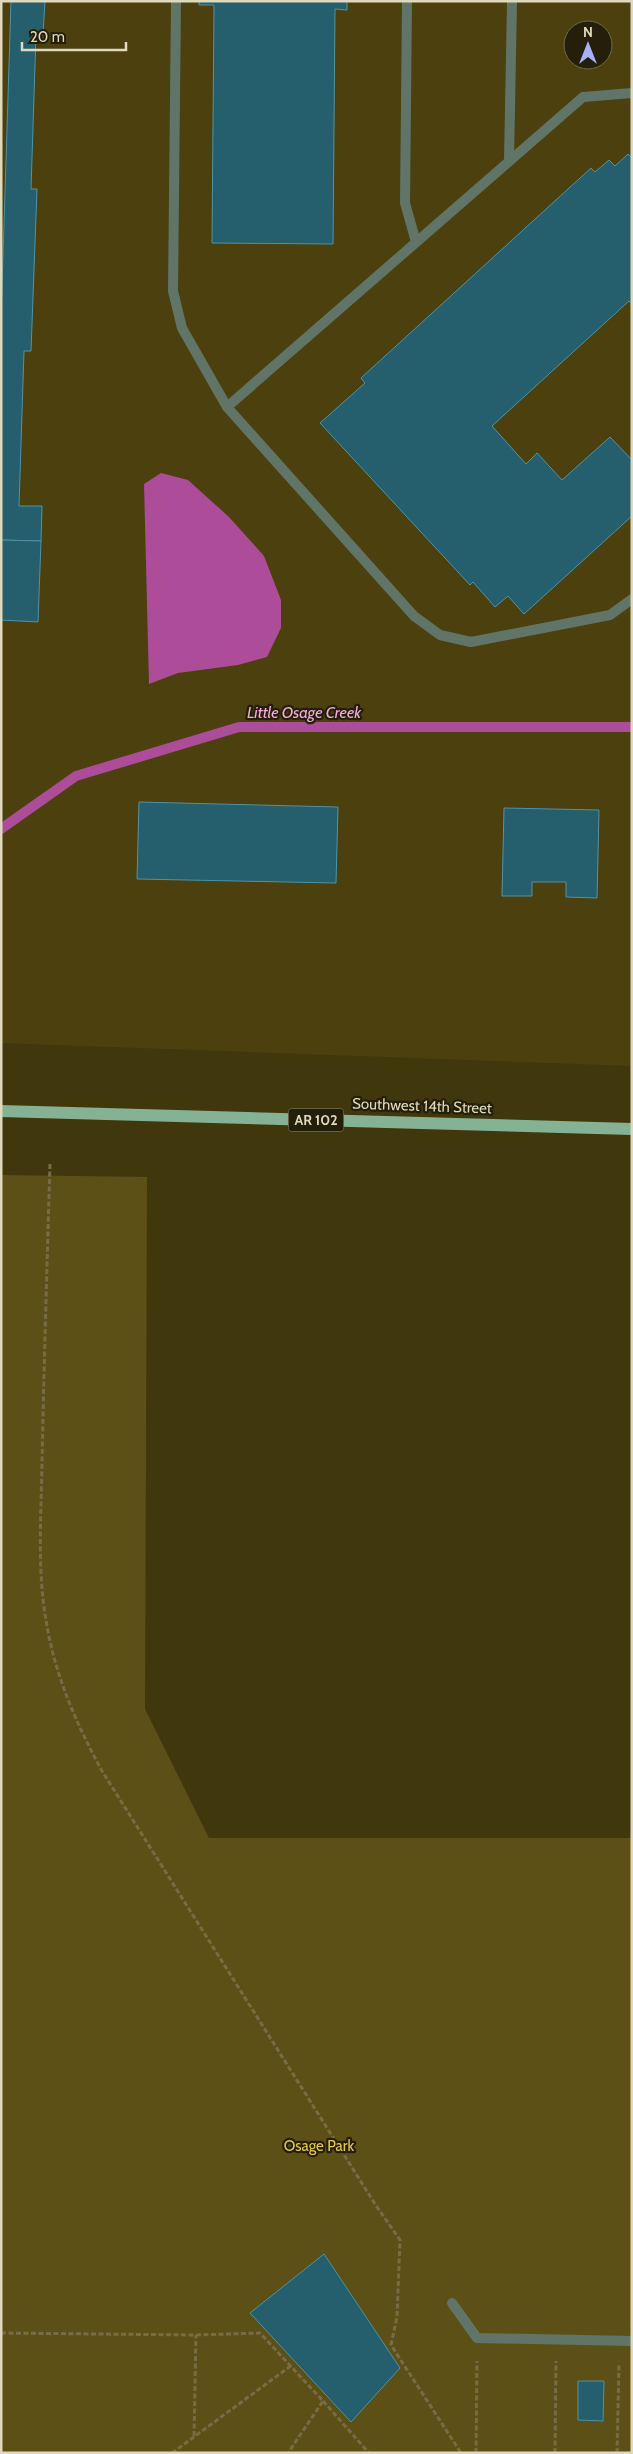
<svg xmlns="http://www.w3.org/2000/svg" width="633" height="2454" viewBox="0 0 633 2454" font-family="Cabin,sans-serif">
  <rect width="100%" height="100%" fill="#41370d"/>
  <path fill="#4b400e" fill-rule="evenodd" d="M1 1H632V1066L1 1043ZM573 30H603V60H573Z"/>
  <polygon fill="#5d5016" points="1,1175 147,1177 145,1709 209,1838 632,1838 632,2453 1,2453"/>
  <polygon fill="#ad4c99" points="161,473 188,480 229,517 264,556 281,600 281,628 267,657 238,665 178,673 149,684 144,484"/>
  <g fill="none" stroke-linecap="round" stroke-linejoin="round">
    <polyline stroke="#ad4c99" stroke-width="10" points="1,829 76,776 239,727 632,727"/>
  </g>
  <g fill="#255e6c" stroke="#4e94a6">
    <polygon points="11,1 45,1 43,34 36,34 31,189 37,189 31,351 24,351 19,506 42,506 41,541 1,540 1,320"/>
    <polygon points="199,1 347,1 347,10 335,9 333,244 212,243 214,5 199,5"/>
    <polygon points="628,154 632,158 632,304 629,301 492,426 526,464 537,453 562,480 610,437 632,460 632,516 524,614 508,596 495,607 473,582 470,585 320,423 365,383 361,378 591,168 595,172 609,160 615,166"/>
    <polygon points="1,540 41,541 38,622 1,620"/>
    <polygon points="139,802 338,807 336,883 137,879"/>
    <polygon points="504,808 599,810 597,898 566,897 566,882 532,882 532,896 502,896"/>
    <polygon points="324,2254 400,2368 351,2422 250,2313"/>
    <polygon points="578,2381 604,2381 603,2421 578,2420"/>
  </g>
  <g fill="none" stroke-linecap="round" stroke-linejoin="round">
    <g stroke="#766d48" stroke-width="3" stroke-dasharray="5 2.5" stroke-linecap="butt">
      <path d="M50 1164C47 1264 44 1364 42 1464 41 1518 37 1573 47 1626 56 1678 77 1725 102 1771L375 2204 400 2240 397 2317 391 2345 461 2453"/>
      <polyline points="1,2333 196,2335 260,2333 323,2401 288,2453"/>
      <polyline points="323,2401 369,2453"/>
      <polyline points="194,2436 196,2335"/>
      <polyline points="172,2453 292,2365"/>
      <polyline points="476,2453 477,2361"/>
      <polyline points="555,2453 556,2361"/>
      <polyline points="617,2453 619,2363"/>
    </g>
    <g stroke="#607567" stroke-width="10">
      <polyline points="176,1 173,291 182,328 227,407 583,97 632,93"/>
      <polyline points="407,1 405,203 416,242"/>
      <polyline points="509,161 512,1"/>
      <polyline points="227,407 414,616 440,635 471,642 610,615 632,599"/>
      <polyline points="452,2303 477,2338 632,2341"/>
    </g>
    <polyline stroke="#85b295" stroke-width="12" points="1,1111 632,1129"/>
  </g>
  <g text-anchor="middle" stroke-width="4.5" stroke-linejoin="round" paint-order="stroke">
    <rect fill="#241f08" stroke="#a7a187" stroke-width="1" x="288.5" y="1108.5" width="55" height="23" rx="4"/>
    <g font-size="14" font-weight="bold" fill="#dfd9bd">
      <text x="316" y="1125">AR 102</text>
    </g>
    <g font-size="15" fill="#dfd9bd" stroke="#241f08">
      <text transform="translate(422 1106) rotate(2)" y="5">Southwest 14th Street</text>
    </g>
    <g font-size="15" fill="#e6c944" stroke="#241f08">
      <text x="319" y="2151">Osage Park</text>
    </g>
    <g font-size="16" font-style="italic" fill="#f4a9e0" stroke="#241f08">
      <text x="304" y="718">Little Osage Creek</text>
    </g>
  </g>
  <rect width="633" height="2454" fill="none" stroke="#dfd9bd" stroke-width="5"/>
  <g transform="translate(588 45)"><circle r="24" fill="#241f08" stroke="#6f6950"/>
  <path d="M0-4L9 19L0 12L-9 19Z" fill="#a5b1fc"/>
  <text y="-8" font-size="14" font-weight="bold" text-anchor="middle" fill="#dfd9bd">N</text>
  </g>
  <path d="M22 42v8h104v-8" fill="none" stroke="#dfd9bd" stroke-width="2.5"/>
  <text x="30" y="42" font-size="15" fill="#dfd9bd" stroke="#241f08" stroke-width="4" paint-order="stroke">20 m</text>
</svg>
